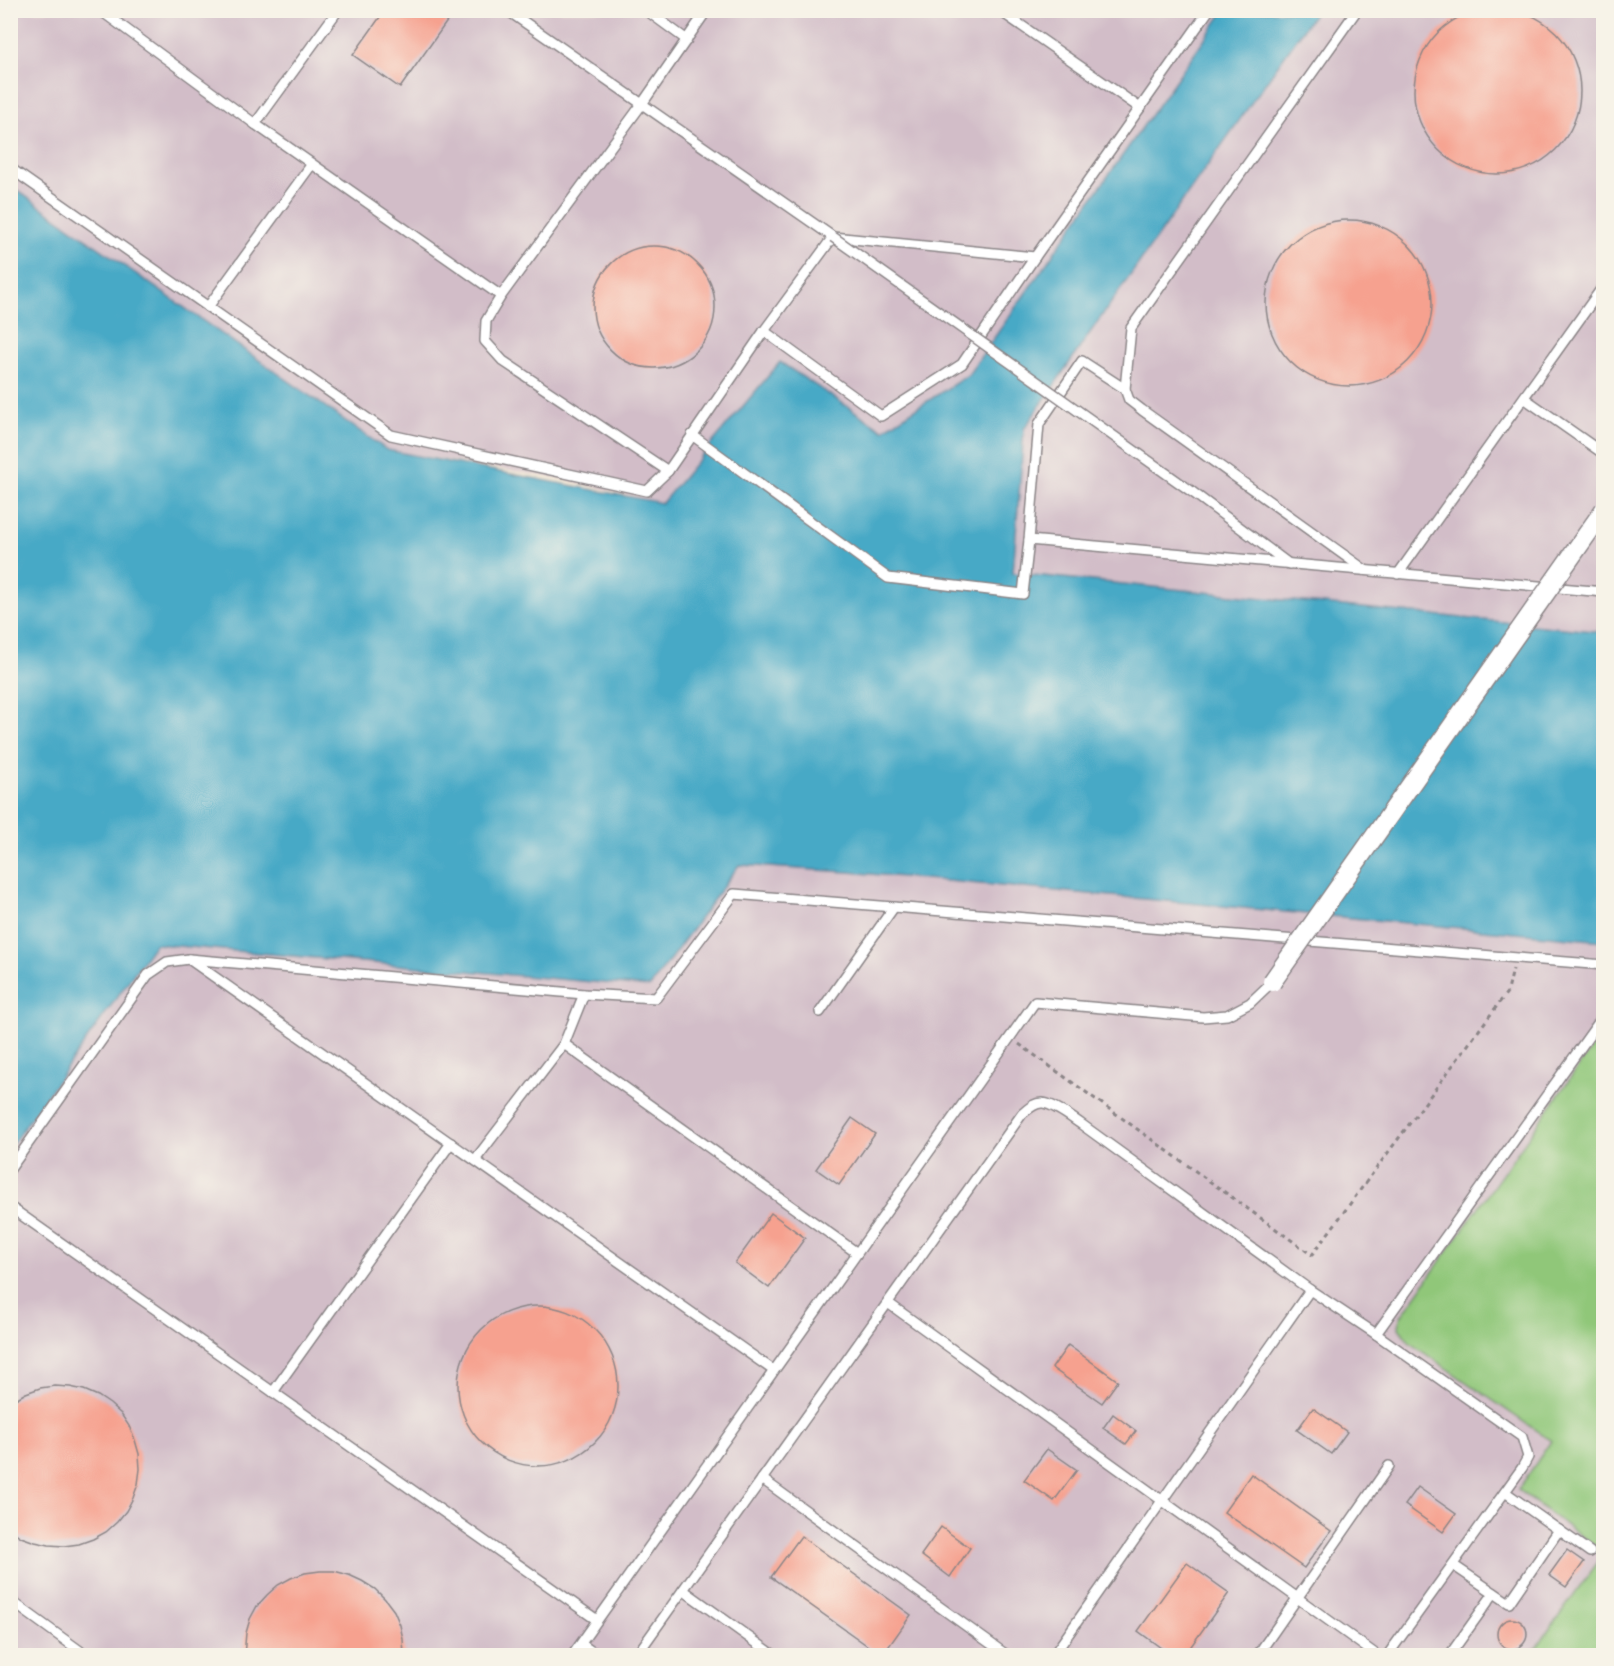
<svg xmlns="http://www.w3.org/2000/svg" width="1614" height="1666" viewBox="0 0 1614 1666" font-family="'Indie Flower',sans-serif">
  <rect width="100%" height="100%" fill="#f7f3e8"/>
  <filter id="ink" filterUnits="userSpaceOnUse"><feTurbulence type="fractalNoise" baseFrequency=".0167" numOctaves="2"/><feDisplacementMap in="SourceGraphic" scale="12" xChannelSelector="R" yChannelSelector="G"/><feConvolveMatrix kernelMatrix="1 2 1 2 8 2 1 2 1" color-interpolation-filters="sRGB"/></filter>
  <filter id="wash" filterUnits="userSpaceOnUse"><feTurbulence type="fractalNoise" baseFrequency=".008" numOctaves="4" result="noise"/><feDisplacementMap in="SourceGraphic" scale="24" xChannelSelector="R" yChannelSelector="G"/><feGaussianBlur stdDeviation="1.35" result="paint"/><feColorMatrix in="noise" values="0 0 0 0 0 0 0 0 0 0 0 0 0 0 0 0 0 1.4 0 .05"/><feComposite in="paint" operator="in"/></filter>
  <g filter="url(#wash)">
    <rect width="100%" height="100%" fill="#f4e8d3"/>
    <g fill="#d2bdc8">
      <polygon points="11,11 1224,11 968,375 883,430 780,362 662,503 566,480 387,450 11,186"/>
      <polygon points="1316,11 1603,11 1603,632 1013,573 1024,430 1094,327"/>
      <polygon points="739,865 848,872 1603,941 1603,1655 11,1656 11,1146 155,944 649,987"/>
    </g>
    <g fill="#90c779" stroke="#59745a" stroke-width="1.5">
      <polygon points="1603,1032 1603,1552 1518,1490 1551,1441 1410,1343 1399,1328 1400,1318"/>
      <polygon points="1603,1555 1603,1655 1531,1655"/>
    </g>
    <polygon fill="#46a9c6" stroke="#346680" stroke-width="1.5" points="1224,11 1316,11 1094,327 1024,429 1013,573 1603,632 1603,941 848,872 739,865 650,987 155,944 11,1146 11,186 387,450 662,503 780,362 883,430 968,375"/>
    <g id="blocks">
      <g fill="#f6a18f">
        <circle cx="1497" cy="91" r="83"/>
        <polygon points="385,10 455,10 400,88 353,55"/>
        <circle cx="1349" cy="303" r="83"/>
        <circle cx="654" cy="307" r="61"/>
        <polygon points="852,1118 875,1134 839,1185 816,1169"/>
        <polygon points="771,1213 805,1238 769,1288 735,1263"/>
        <circle cx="538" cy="1386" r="80"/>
        <polygon points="1068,1345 1118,1381 1102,1403 1052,1368"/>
        <polygon points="55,1386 70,1387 84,1390 98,1396 110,1404 121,1414 129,1426 135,1440 139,1454 140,1469 138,1484 133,1498 126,1511 117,1522 106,1532 93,1539 79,1544 64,1546 49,1545 35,1542 21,1537 10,1529 10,1402 26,1393 40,1388"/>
        <polygon points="1313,1408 1347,1432 1331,1454 1297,1430"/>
        <polygon points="1113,1414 1136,1431 1126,1444 1103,1428"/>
        <polygon points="1047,1449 1077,1470 1054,1501 1024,1480"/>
        <polygon points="1251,1474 1331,1531 1304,1568 1224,1512"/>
        <polygon points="1418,1487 1456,1514 1443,1532 1405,1505"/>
        <polygon points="941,1527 970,1548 950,1577 921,1555"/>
        <polygon points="801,1536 911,1615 882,1656 771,1577"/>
        <polygon points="1567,1550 1584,1562 1566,1587 1549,1575"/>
        <polygon points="1187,1563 1229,1593 1184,1656 1172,1656 1138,1631"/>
        <polygon points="320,1571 334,1571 349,1575 362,1581 375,1589 385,1599 394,1611 400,1625 403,1639 404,1656 244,1656 246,1633 250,1619 257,1606 267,1595 278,1585 291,1578 305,1573"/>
        <circle cx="1512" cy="1634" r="15"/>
      </g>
    </g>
  </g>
  <g filter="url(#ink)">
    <use href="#blocks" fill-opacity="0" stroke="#8b8587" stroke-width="1.5"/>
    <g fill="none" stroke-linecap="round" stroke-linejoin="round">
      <defs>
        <g id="service">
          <polyline points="100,10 255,124 501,296"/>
          <polyline points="507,10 833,237 1035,257"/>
          <polyline points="646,10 687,40"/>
          <polyline points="999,10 1140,108"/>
          <polyline points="1357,10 1131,328 1125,389 1129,400 1142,410 1365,570"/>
          <polyline points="255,124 338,10"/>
          <polyline points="10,168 391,435 647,491 668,471 764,331 833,237"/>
          <polyline points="208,307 312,164"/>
          <polyline points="764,331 881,416 962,364 1035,257 1209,10"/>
          <polyline points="1125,389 1082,361 1039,424 1029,540 1604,592"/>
          <polyline points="1524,398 1604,454"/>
          <polyline points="692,435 888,578 1023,594 1029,540"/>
          <polyline points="668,471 503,361 485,341 486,321 501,296 642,104 707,10"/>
          <polyline points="1191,491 1289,564"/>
          <polyline points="1398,574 1604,285"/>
          <polyline points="189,959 773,1370"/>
          <polyline points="820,1012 894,907"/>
          <polyline points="564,1044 857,1253"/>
          <polyline points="475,1160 564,1044 584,994"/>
          <polyline points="10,1169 148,975 167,962 189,959 584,994 656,998 734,894 1604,965"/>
          <polyline points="10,1207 597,1620"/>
          <polyline points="888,1303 1378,1656"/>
          <polyline points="1376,1334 1604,1015"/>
          <polyline points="273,1392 451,1143"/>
          <polyline points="762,1479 1008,1656"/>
          <polyline points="1505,1492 1590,1552"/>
          <polyline points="1453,1565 1509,1603 1559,1530"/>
          <polyline points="683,1590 775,1656"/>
          <polyline points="10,1600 87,1656"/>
          <polyline points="581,1644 598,1656"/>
          <polyline points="572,1656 1035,1002 1203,1017 1227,1015 1250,1003 1272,982"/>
          <path d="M636 1656 1022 1114C1028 1109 1035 1102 1043 1103 1054 1104 1072 1118 1081 1124L1310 1290 1376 1334 1522 1437 1528 1457 1522 1468 1387 1656"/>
          <polyline points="1053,1656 1310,1290"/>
          <polyline points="1257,1656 1389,1466"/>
          <polyline points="1449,1656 1494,1593"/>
        </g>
      </defs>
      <use href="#service" stroke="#8b8587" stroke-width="12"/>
      <g stroke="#8b8587" stroke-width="3" stroke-dasharray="4.5 4.5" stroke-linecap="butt">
        <polyline points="1019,1044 1312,1255 1508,991 1513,969"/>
        <polyline points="1600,1418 1604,1420"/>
      </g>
      <use href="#service" stroke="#fff" stroke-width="9"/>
      <defs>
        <polyline id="service-bridge" points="833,237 1191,491"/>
        <polyline id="minor-bridge" points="1272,982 1604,510"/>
      </defs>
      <use href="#service-bridge" stroke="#8b8587" stroke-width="12" stroke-linecap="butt"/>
      <use href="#minor-bridge" stroke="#8b8587" stroke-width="21" stroke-linecap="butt"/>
      <use href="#service-bridge" stroke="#fff" stroke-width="9"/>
      <use href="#minor-bridge" stroke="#fff" stroke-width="18"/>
    </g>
  </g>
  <rect width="1614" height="1666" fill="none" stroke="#f7f3e8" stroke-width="36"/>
</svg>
